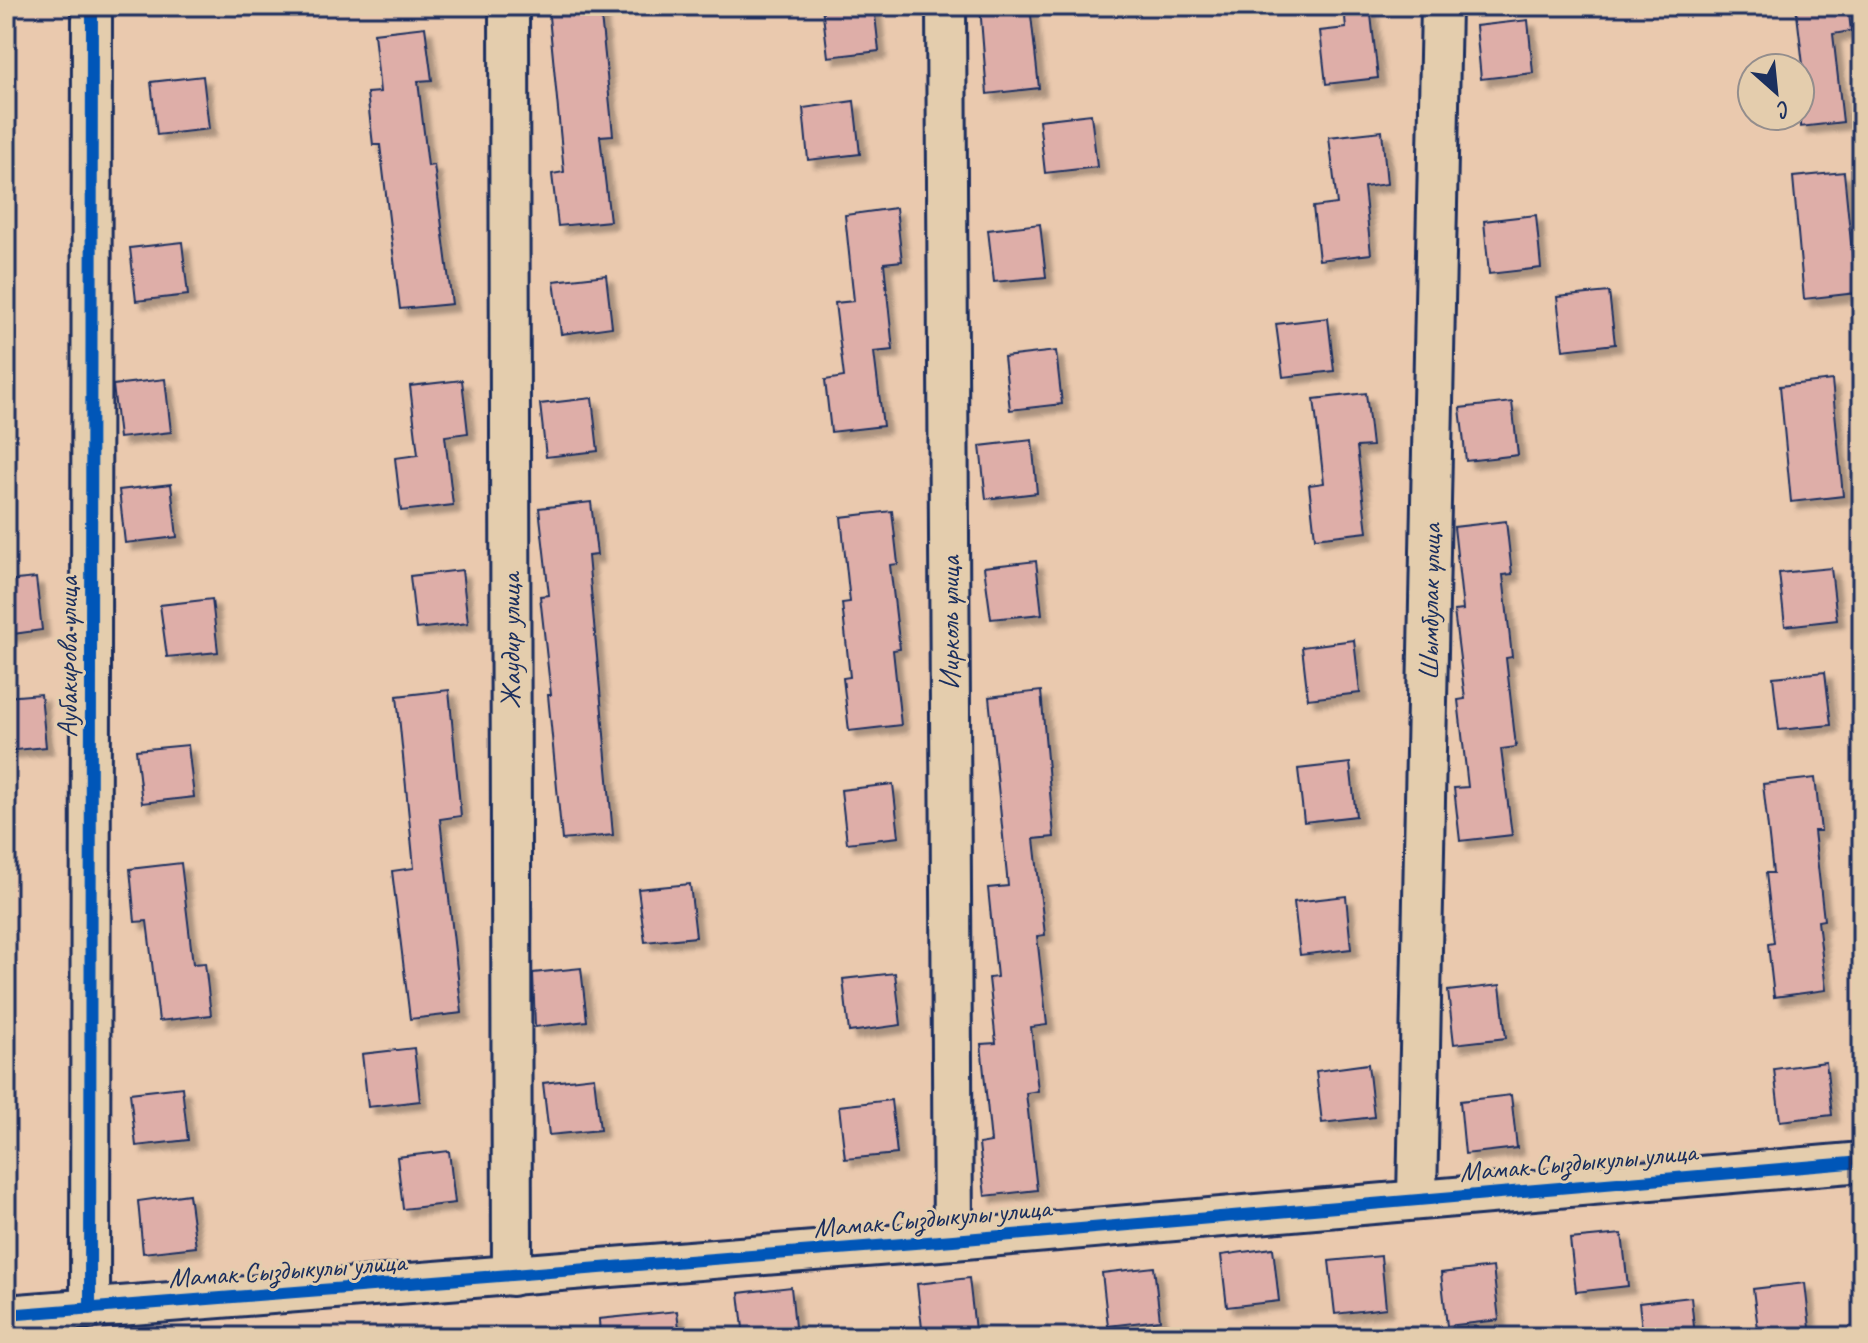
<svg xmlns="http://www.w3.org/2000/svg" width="1868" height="1343" viewBox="0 0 1868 1343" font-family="Caveat,sans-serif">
  <defs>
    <filter id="shadow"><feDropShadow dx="7" dy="7" stdDeviation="2" flood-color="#0004"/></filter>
  </defs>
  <rect width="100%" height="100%" fill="#eac9ae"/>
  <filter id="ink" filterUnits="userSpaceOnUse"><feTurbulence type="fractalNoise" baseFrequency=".0125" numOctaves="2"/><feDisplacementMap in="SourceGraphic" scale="16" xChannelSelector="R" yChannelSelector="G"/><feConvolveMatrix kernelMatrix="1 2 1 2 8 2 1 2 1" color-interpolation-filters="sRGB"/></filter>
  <g filter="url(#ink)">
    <g fill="#deaea8" stroke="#1b2f5e" stroke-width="2" filter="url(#shadow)">
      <polygon points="548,6 600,6 613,135 600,136 610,221 558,226 552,174 564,172"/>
      <polygon points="822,6 874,6 879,51 828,57"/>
      <polygon points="980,6 1030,6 1039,88 987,94"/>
      <polygon points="1344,6 1370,6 1378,78 1326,84 1320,31 1346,28"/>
      <polygon points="1796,6 1848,6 1851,31 1833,34 1843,122 1800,127 1800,74 1804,73"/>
      <polygon points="1528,20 1533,73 1481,79 1476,26"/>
      <polygon points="425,27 432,80 418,81 428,166 434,165 452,304 400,309 380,145 373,145 367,93 380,92 374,33"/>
      <polygon points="203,76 209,129 157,135 151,82"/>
      <polygon points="854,101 860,154 808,160 803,108"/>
      <polygon points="1091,114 1097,167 1045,173 1039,120"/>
      <polygon points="1382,131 1387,184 1364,187 1371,254 1319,260 1313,207 1337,204 1329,137"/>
      <polygon points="1844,172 1856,293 1804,299 1793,177"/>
      <polygon points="896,208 902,261 884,263 893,350 874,352 883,426 831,432 825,380 844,377 835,303 854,301 845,215"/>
      <polygon points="1536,215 1541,268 1489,274 1484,221"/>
      <polygon points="1040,224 1046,277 994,282 988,230"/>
      <polygon points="182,242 188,295 136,301 130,248"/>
      <polygon points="606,275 612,327 561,334 554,281"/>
      <polygon points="1609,292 1615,344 1563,350 1557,297"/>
      <polygon points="1328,318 1334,371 1283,377 1276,324"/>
      <polygon points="1056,351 1062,404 1010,410 1004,357"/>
      <polygon points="165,379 171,432 119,438 113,385"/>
      <polygon points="462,380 468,433 445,436 453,505 401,511 395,458 418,455 410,386"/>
      <polygon points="1832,380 1843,496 1791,502 1780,386"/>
      <polygon points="1366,393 1372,446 1357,447 1367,532 1315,538 1309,485 1324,483 1314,399"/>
      <polygon points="592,398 598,451 546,457 540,404"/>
      <polygon points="1512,402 1518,455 1466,461 1460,408"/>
      <polygon points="1032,440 1037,493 986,499 980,446"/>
      <polygon points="171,484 177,537 125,543 119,490"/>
      <polygon points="591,502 597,555 588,556 613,835 562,840 548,695 551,695 540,596 549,595 539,508"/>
      <polygon points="892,511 898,564 890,565 900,649 893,650 901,725 849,731 843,678 850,677 842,603 850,602 841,517"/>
      <polygon points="1506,521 1512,574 1503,575 1512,657 1506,658 1516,747 1501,749 1512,835 1460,841 1454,788 1468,787 1458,700 1465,699 1454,611 1463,610 1454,527"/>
      <polygon points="1036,561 1042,614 991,619 984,567"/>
      <polygon points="1831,568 1837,620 1785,626 1779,573"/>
      <polygon points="462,570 468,623 416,629 410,576"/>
      <polygon points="36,578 42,630 6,635 6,581"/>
      <polygon points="212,599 218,652 167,657 160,605"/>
      <polygon points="1354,640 1360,693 1308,699 1302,647"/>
      <polygon points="1825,672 1831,725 1779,730 1773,677"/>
      <polygon points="449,690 461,816 440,819 462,1013 410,1019 392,871 414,868 397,696"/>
      <polygon points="1041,691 1054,837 1034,839 1045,935 1037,936 1047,1025 1031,1027 1038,1091 1026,1093 1037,1190 985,1196 979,1144 991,1142 981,1044 996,1043 989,978 997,977 988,888 1008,886 989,697"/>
      <polygon points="41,694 46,747 6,751 6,697"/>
      <polygon points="188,745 194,797 142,803 136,750"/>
      <polygon points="1350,763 1356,816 1304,822 1298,769"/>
      <polygon points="1815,778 1821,831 1814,831 1824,920 1818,921 1826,990 1774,997 1768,944 1774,943 1766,873 1773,873 1763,784"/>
      <polygon points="893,784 899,837 847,843 841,790"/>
      <polygon points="181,863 193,964 205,963 211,1015 159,1021 147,921 135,922 130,869"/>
      <polygon points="690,884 696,937 645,942 638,889"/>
      <polygon points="1346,896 1351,949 1300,955 1294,902"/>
      <polygon points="581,968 587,1021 535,1027 533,973"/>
      <polygon points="895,973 901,1025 849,1032 843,979"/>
      <polygon points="1500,985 1506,1038 1454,1044 1448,991"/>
      <polygon points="414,1048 420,1101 368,1107 362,1054"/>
      <polygon points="1826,1062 1832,1115 1780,1121 1774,1069"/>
      <polygon points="1368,1064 1374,1117 1322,1123 1316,1071"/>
      <polygon points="594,1077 600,1130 549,1135 543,1083"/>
      <polygon points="182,1087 188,1140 136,1146 130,1093"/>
      <polygon points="1511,1095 1517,1148 1465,1154 1460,1101"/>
      <polygon points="891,1100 897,1154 845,1159 839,1106"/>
      <polygon points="449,1151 455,1203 403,1209 397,1157"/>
      <polygon points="189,1194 196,1247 143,1253 138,1201"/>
      <polygon points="1622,1234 1628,1286 1576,1292 1570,1239"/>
      <polygon points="1273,1248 1279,1301 1227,1307 1221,1255"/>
      <polygon points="1381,1256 1386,1308 1335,1314 1329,1261"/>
      <polygon points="1154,1267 1160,1320 1108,1326 1102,1273"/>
      <polygon points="1493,1267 1499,1320 1447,1326 1441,1273"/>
      <polygon points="969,1278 975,1330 923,1337 917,1284"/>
      <polygon points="1805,1283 1811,1337 1759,1337 1753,1289"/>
      <polygon points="791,1287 796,1337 744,1337 739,1293"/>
      <polygon points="1691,1297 1695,1337 1643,1337 1639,1303"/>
      <polygon points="677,1311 680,1337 600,1337 599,1319"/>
    </g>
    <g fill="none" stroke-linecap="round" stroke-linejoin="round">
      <defs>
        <g id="street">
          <polyline points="509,6 512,1276"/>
          <polyline points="946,6 953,1240"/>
          <polyline points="1417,1198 1441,6"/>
          <polyline points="90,1309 92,6"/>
          <polyline points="6,1315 953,1240 1862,1162"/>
        </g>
      </defs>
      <use href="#street" stroke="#1b2f5e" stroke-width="44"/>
      <use href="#street" stroke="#e4cdad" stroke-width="38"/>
      <defs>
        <g id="cycleway">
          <polyline points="90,1309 92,6"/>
          <polyline points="6,1315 953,1240 1862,1162"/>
        </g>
      </defs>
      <use href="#cycleway" stroke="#e4cdad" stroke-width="17"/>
      <use href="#cycleway" stroke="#0057b8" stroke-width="12"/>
    </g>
  </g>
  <g text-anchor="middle" stroke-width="6" stroke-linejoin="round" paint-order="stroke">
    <g font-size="28" fill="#1b2f5e" stroke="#e4cdad">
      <text transform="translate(1429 602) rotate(-89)" y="10">Шымбулак улица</text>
      <text transform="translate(949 623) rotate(-90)" y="10">Иирколь улица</text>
      <text transform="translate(510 641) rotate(-90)" y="10">Жаудир улица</text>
      <text transform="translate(67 657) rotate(-90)" y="10">Аубакирова улица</text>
      <text transform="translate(1578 1161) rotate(-5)" y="10">Мамак Сыздыкулы улица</text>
      <text transform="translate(932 1217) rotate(-5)" y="10">Мамак Сыздыкулы улица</text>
      <text transform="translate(287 1269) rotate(-4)" y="10">Мамак Сыздыкулы улица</text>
    </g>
  </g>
  <rect width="1868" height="1343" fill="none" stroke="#e4cdad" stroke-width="32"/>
  <rect x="16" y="16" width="1836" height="1311" fill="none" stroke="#1b2f5e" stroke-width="3" filter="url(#ink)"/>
  <g transform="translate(1776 92) rotate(153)"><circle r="38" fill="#e4cdad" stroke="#948e8d" stroke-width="2"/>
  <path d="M0-6L14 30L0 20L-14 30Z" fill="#1b2f5e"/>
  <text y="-12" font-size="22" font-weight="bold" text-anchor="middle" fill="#1b2f5e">С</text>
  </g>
</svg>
